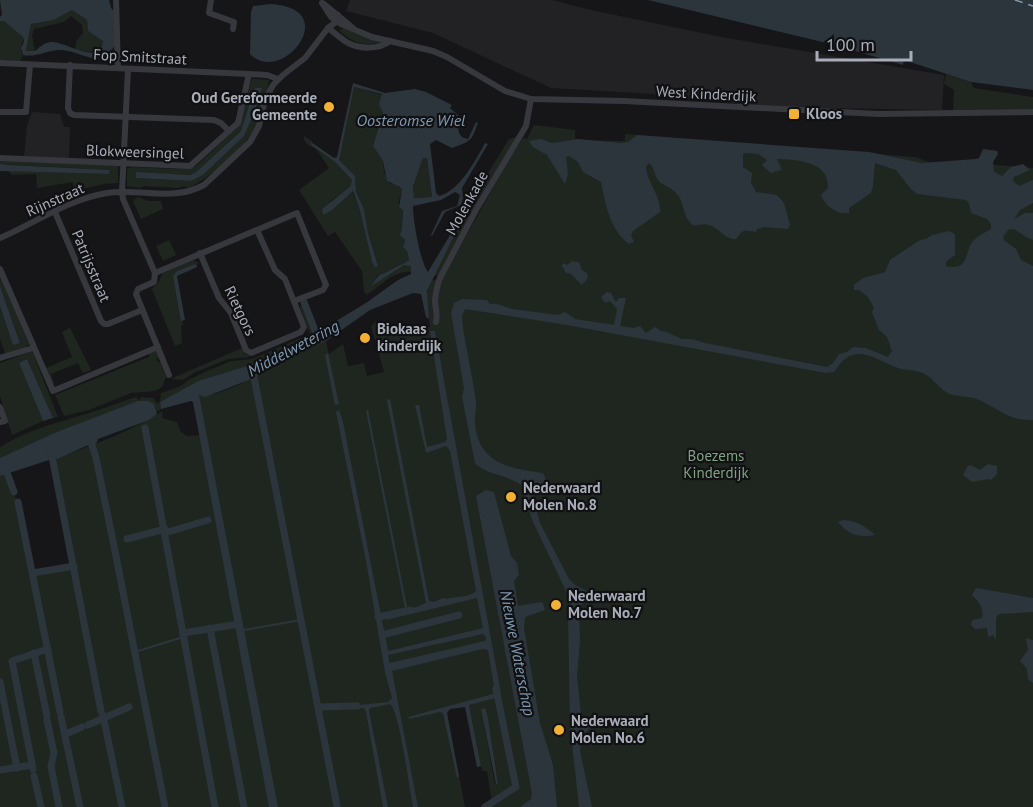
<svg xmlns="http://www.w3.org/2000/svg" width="1033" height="807" viewBox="0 0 1033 807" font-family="'PT Sans',sans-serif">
  <rect width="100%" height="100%" fill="#161618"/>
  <g fill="#222225">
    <polygon points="350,0 552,0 591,10 721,37 944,75 942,110 765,107 656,94 551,88 433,33 346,11"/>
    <polygon points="32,112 60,114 64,127 70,127 69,159 24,157 27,125"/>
  </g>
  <g fill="#1e261f" fill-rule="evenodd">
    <path d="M72 10 87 20 88 31 103 41C101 54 85 53 75 50L76 42 83 33 82 25 71 16 64 22 34 29 32 36 35 51H26L31 24 54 20Z"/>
    <polygon points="0,21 4,21 23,37 21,52 23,55 20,61 0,60"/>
    <path d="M345 28 382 42C365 47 351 43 339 30Z"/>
    <polygon points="946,74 971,82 974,88 1033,97 1033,111 953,110 954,90 944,84"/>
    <path d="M252 79 269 80C266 98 261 119 251 134 240 152 207 180 188 188L184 186 179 188 144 186 140 188 127 186V169L132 167 174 169 195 167 237 128ZM262 88 254 114 244 136 203 175 191 181 136 178 170 174 190 175 196 172 241 131Z"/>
    <path d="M354 87 383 95V113L373 146 383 161 384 172 389 183 397 185 402 190 398 204 403 209C401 222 407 236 403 247L407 251 409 260 377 276 371 287 392 271 404 265H411V272C395 270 380 286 367 295L364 292 362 271 335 232 328 236 299 190 329 168 317 150 307 144 304 140V136L312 141 311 145 335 162 352 180V186L328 203 352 191 360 211 372 262 378 266 368 233 364 209 356 192 355 176 338 160Z"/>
    <path d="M534 125 575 130V140L625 141V134L915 157 934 164 949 161 1033 168V807H487L492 803 487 771H482L469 705 471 704 448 708 447 713 465 807H0V476L10 472 17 505H21L34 572 75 566 55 458C92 446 129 432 163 411L162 418 177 422 181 432 187 436 199 435 198 395C224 401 296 351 326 341L329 354 343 344 348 366 364 363 367 376 384 372 371 326 376 321 396 326 430 327 426 296 432 280 441 281 512 154 523 138 527 139ZM481 709 488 718 498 784H495Z"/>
    <polygon points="517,137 475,208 471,212 463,214 509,139"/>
    <polygon points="423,158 427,158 432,197 414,198 413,187"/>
    <polygon points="0,160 118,165 118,183 104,184 77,190 74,190 73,182 37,188 36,174 12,175 8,171 109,174 110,170 0,164"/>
    <polygon points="139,197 148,201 161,201 163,209 141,219 133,202 135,199"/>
    <polygon points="472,215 439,275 434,276 456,232 453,230 461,218"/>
    <polygon points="169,240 176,255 163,261 156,246"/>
    <polygon points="193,260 200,263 177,271 174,279 183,324 181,326 182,343 175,346 152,289 158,283 163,273"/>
    <polygon points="0,275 29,344 25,348 6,355 0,339 0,306 9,334 20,342 0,286"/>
    <path d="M303 303 313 334 253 364 198 381 160 402 161 409 157 412 154 404 94 419 54 433 0 458V447C29 429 60 422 92 412 107 408 121 401 136 397L139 400 142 397 153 398 157 403 160 402 161 393 179 387 190 379 212 369 231 361 252 359 310 334 300 307Z"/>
    <polygon points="70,328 91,370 83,373 78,363 51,374 54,383 53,384 46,368 72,357 62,332"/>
    <polygon points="242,348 244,353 250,357 228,359 194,373 183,380 170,379"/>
    <polygon points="32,351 58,417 53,418 27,359 19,363 43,421 12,435 0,396 0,363"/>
    <polygon points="153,351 157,353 159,357 156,359 158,362 160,362 166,377 162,387 155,391 131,393 89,410 64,416 55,395 149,357 150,352"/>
  </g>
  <g fill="#2c353c" fill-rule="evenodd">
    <path d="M0 0H109L111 8 115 12V46C95 69 85 52 62 50 48 49 37 58 23 55L21 48 24 42 23 37 4 21H0V17L2 15ZM72 10 87 20 88 31 103 41C99 67 65 41 52 42 45 42 41 46 35 51H26L31 24 54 20Z"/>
    <polygon points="648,0 1033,0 1033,90 971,82 904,60 903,65 835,45"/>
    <path d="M270 4C345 8 281 87 250 54L251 12 253 6Z"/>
    <path d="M353 83 385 93 415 89 426 92 452 105 450 108 459 116C459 126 455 137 468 139L476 122 478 123C471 142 471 141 452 148L436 140 430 144 436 193 439 196C460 191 476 159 485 143L488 144 462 188 463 199 461 205 445 212 432 236 431 235 442 211 457 206 460 195 455 192 441 200 413 206C413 219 420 262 428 272L453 230 456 232 427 291 429 319 426 317 421 294 413 293 370 310 326 341 294 355 254 378 205 397 199 395 278 807H269L193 402 191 401 161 409 160 402 198 381 253 364 328 326 366 303 398 280 411 274V266L404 265 370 287 379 275C383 274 404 263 409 260L407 251 403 247 405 240 400 235 402 229 403 210 399 207 402 190 400 187 387 181 383 161 373 146 383 113 379 104 382 94 354 87 339 160 355 176 356 192 364 209 368 233 378 266 375 267 372 262 360 211 353 191 332 210 323 215 322 209 351 186 352 180 335 162 311 145V142L334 158 337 157ZM423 158H427L432 197 414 198 413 187Z"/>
    <polygon points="255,88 262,88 254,114 244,136 203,175 191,181 136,178 136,172 190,175 196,172 241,131"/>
    <path d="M637 135 869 152 922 163 976 159 979 158 983 149 997 151 998 154 993 162 994 172 1002 176 1011 167 1023 164 1030 170 1014 177 1013 181 1019 186 1033 180V203L1020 210 1014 219 1025 213H1033V240L1026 237 1014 229 1008 230 1003 237 1004 240 1016 249 1021 260 1033 266V420C1005 420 1001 409 977 399 969 396 959 397 950 394 940 390 934 379 925 374 915 369 903 371 893 366 868 355 852 343 834 372L826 373 567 325 465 309 462 316 463 328C467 352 472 376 476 401 477 409 474 416 475 424 479 464 511 469 543 473 551 487 538 486 531 490L540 523 569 579 575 585 589 592V597L580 606 579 613 580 641 577 676 581 715 594 720 592 726 582 736 580 751 592 807H579L570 724 568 616 570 604 567 600V593L533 522 521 485C508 475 484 474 475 463L462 397 464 388 451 313 454 303 462 299 487 300 490 304H497L512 309 558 315 565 312 575 319 614 325 617 309 610 301 605 303 601 297 607 292 611 293 616 302 619 298H626L620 326 634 328 640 326 646 333 655 327 661 331 666 332 682 339H692L705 343 827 367 833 363 839 354 847 352 853 347 866 348 888 357 892 351 887 337 879 330 872 312 874 308 868 297 859 290H854V285L863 278 885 272 890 260 920 240 926 239 932 235 949 231 955 234V255L946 262V266C971 272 964 249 974 240 979 235 986 232 991 229V224L987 219 971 213 969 203 966 200 917 194 910 188 896 170 875 163 873 186 871 193 849 208V213C837 215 825 206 821 195L828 188C829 162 800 160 779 159H777L781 168V170L771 173 762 165 767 160 758 154 745 153 743 154V167L752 173 751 183 756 192 777 195 784 203 790 225 788 229 764 227 757 229 756 232C744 230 744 228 736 239 723 239 720 228 709 225 704 223 698 226 693 225 682 216 685 205 678 195 672 187 661 185 658 180 654 175 655 168 649 163L646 167C647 183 661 195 660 212L633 231 631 235 634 242 629 244C610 230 605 203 601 182L583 172 578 162 569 156 566 157 568 174 565 184 547 155 533 147 529 141 541 139 552 143 578 139 621 143 628 142Z"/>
    <polygon points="0,164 10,165 110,170 109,174 0,171"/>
    <polygon points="572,261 579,262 582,270 587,273 588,278 582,285 571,274 566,273 562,266 563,263 567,265"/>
    <polygon points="196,264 197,267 177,276 185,320 181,321 173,276 177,271"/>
    <polygon points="0,286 20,343 13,345 0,306"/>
    <path d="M430 331H435L501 694 499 697 469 705 481 766 477 767 465 707 450 709 447 713 459 777 457 778 443 713 440 712 409 719 408 717 493 694 495 692 488 650 482 649 392 671 418 807H413C409 788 400 712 390 704L370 708 369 711 388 807H383L366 712 364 708H350V706L388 702 392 698 385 672 366 561 336 412 339 410 343 422 388 651 483 628 477 598 386 620V616L403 612 405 608 366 411 368 410 407 607 411 609 426 603 387 400 390 399 429 601 434 602 443 598 446 599C456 596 469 598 476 591L450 451 446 446 426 453 415 405H419L427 447 445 442 447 439ZM483 634 486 637V645L483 646 390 667 388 655Z"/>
    <polygon points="328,353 339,404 335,405 325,355"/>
    <polygon points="27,359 53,418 43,421 19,363"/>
    <polygon points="138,401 148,401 154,404 157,414 149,420 98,439 96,444 86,446 57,459 55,458 0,476 0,458 54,433"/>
    <polygon points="988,464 997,466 997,474 991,480 988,479 972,482 963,475 967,467 970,465 980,470"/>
    <polygon points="486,490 494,492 511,556 517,563 519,575 514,581 518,606 541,602 543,603 545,610 525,617 524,628 540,723 553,765 557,807 520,807 531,799 532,793 476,496"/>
    <path d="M843 520C857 521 865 526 875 535 858 538 849 535 838 522Z"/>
    <path d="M976 588 1033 598V612L999 614 996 618V640L993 635 988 637 987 628 975 629 971 625 972 620 982 618C984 607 979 602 972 595Z"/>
    <polygon points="1026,638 1033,640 1033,683 1028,679 1027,669 1020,661 1028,650"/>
    <polygon points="485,708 488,718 498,784 496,784 481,709"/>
  </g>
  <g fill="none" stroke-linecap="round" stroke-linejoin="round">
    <g stroke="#2c353c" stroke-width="2">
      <polyline points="244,630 301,620"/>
      <polyline points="135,652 183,637"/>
    </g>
    <g stroke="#2c353c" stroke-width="7">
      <polyline points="304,302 318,338"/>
      <polyline points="253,372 337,806"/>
      <polyline points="145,428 215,807"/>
      <polyline points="90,439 96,458 113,541 165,807"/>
      <polyline points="51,451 101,711"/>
      <polyline points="5,467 14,492"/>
      <polyline points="18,502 60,712"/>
      <polyline points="127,539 165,529 168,532 208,520"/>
      <polyline points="33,573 74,566"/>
      <polyline points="378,617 411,610"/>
      <polyline points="210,628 244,807"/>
      <polyline points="183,633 239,624"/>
      <polyline points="382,635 459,615"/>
      <polyline points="34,653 47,716"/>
      <polyline points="388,667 488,644"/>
      <polyline points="0,682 17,768"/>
      <polyline points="318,707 357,706"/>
      <polyline points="103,715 122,807"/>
      <polyline points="61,717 80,807"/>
      <polyline points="47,720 54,753 51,766 59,807"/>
      <polyline points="88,725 129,707"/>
      <polyline points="66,734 82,727"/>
      <polyline points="33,769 12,661 48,649"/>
      <polyline points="0,770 32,765"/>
      <polyline points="34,776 41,807"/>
      <polyline points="485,807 516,787 496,689"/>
    </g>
    <polyline stroke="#7f9bb3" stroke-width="1.5" stroke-dasharray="8 6" stroke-linecap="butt" points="1015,0 1033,6"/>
    <g stroke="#37383d" stroke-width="6">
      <polyline points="116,0 118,68"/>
      <polyline points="211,0 209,13 234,22 233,29"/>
      <polyline points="322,3 331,17 341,24 372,37 433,51 447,57 505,91 531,99 624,101 878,114 1033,112"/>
      <polyline points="324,4 353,28"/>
      <path d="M328 28C335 33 341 39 348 43 360 49 379 50 390 41"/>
      <polyline points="0,63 249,74 267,75 278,79"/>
      <polyline points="70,65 68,108 70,113 74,115 214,120 221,123 229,131"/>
      <polyline points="128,69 122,192 123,199 155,273 154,282 138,289 136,294 169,375"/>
      <polyline points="0,112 26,112 30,65"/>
      <polyline points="0,158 190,166 238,123 249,74"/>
      <polyline points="55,212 101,321 104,324 108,324 142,310"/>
      <path d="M0 238C35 223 69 199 107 193 141 188 173 202 204 185L250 142 259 126 265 100 273 85 283 75 305 58 328 28 336 22 338 15"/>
      <polyline points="200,253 219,298 231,313 246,350 251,353 301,332 304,327 285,279 275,270 257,230"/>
      <polyline points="0,269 53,391 158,347"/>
      <polyline points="155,273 297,213 326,285 323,290 294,301"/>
      <path d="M436 322C438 314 435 308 435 300 436 292 437 285 440 278L476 210 526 126 531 99"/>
      <polyline points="0,358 33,348"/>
      <polyline points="0,407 5,421 0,422"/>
    </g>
  </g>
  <g fill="#f2b134" stroke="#111113" stroke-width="2">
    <circle cx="329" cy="107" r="6"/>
    <rect x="788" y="108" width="12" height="12" rx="3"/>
    <circle cx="365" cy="338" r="6"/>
    <circle cx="511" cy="497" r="6"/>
    <circle cx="556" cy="605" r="6"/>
    <circle cx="559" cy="730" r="6"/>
  </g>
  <g text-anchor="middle" stroke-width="4.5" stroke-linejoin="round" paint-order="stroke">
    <g font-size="15" fill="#a8adb8" stroke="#111113">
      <text transform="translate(140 57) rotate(3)" y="5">Fop Smitstraat</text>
      <text transform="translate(706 94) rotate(3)" y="5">West Kinderdijk</text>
      <text transform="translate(135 152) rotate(2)" y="5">Blokweersingel</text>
      <text transform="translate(55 200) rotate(-24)" y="5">Rijnstraat</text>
      <text transform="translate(467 203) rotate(-61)" y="5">Molenkade</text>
      <text transform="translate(91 266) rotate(67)" y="5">Patrijsstraat</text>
      <text transform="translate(240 311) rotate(64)" y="5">Rietgors</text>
    </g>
    <g font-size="15" font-weight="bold" fill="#a8adb8" stroke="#111113" text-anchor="start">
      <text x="317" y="103" text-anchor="end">Oud Gereformeerde<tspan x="317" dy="17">Gemeente</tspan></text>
      <text x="806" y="119">Kloos</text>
      <text x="377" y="334">Biokaas<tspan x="377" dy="17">kinderdijk</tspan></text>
      <text x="523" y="493">Nederwaard<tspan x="523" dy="17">Molen No.8</tspan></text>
      <text x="568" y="601">Nederwaard<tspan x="568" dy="17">Molen No.7</tspan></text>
      <text x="571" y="726">Nederwaard<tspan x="571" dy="17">Molen No.6</tspan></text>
    </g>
    <g font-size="15" fill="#7fa381" stroke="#111113">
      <text x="716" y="461">Boezems<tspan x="716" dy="17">Kinderdijk</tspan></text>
    </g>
    <g font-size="16" font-style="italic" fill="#7f9bb3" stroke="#111113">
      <text x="411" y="126">Oosteromse Wiel</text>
      <text transform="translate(293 348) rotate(-28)" y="6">Middelwetering</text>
      <text transform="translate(518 653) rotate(79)" y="6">Nieuwe Waterschap</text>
    </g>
  </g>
  <path d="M817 51v9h94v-9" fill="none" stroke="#a8adb8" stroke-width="3"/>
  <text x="826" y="51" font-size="18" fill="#a8adb8" stroke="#111113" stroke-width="4.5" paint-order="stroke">100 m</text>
</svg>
